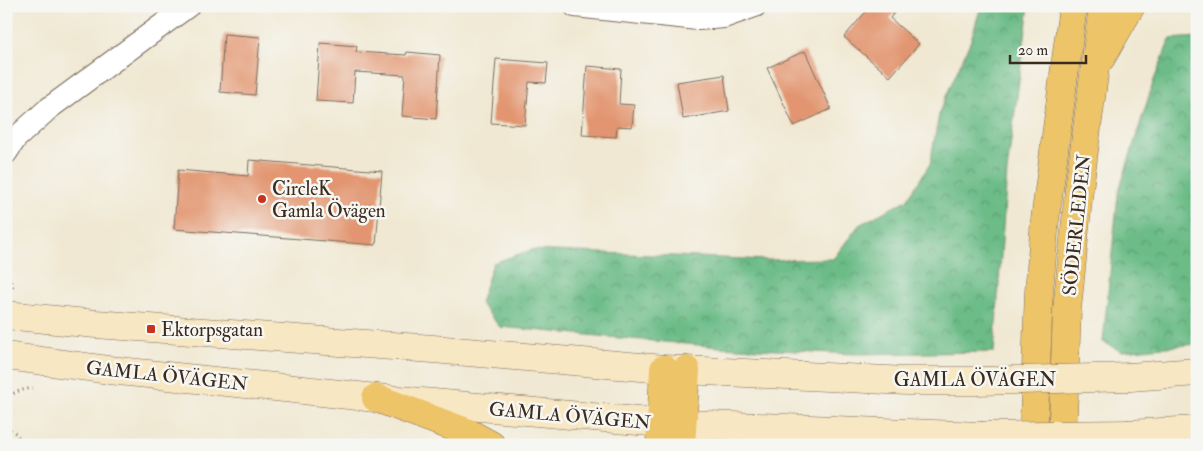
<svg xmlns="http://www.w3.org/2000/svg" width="1203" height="451" viewBox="0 0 1203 451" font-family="'IM FELL Double Pica',serif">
  <defs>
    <pattern id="forest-crowns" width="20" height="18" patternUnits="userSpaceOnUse" patternTransform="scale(1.25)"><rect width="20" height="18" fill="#6cbc87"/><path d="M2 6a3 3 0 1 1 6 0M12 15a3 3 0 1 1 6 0" fill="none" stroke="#5a996e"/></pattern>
  </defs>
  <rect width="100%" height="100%" fill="#f6f6f2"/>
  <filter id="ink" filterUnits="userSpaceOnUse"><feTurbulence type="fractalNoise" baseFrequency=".02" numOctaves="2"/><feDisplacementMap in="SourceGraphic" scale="10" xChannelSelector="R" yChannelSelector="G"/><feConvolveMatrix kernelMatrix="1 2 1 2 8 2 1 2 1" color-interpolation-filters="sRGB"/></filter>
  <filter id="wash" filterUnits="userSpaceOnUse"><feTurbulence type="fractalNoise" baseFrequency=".0096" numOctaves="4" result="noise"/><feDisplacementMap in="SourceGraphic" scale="20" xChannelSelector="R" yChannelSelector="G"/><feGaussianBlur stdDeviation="1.12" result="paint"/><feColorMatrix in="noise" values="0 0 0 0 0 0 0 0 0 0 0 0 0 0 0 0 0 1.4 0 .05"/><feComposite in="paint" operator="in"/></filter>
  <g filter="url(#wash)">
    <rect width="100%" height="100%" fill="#f0e8d2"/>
    <g fill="url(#forest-crowns)" stroke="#547352">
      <polygon points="981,6 1029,6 1007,171 994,352 853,354 720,347 500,327 480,303 493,263 531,250 768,260 833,259 859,225 907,200 930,164 940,110 971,40"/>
      <polygon points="1197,37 1197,344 1121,351 1103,342 1118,194 1154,80 1170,39"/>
    </g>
    <g id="blocks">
      <g fill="#e29570">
        <polygon points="871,6 900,6 890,18 919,44 890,77 844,37"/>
        <polygon points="224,34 260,37 255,95 220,92"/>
        <polygon points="320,43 357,46 356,52 406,55 407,52 440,55 436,119 402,116 405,75 355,72 353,103 316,101"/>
        <polygon points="805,51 831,109 794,126 767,68"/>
        <polygon points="496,59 548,63 546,83 529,82 525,125 491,123"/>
        <polygon points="587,66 621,69 619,104 634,105 632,127 617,126 616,137 582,135"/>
        <polygon points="724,75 729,111 683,119 677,82"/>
        <polygon points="249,160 382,171 376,245 174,229 178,170 248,176"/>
      </g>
    </g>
  </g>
  <g filter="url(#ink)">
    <use href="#blocks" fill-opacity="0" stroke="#7a6c5d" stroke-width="1"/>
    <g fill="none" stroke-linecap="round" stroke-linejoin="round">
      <defs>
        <g id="minor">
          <polyline points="575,6 698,19 724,17 755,6"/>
          <polyline points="6,153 16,138 48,109 188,6"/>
        </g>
        <g id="secondary">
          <polyline points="6,315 96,324 433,349 664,369 907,381 977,381"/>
          <polyline points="6,356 109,370 294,389 376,398 661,423 981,436"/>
          <polyline points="1130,377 1197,372"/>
          <polyline points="1129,434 1197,430"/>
        </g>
        <g id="trunk">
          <polyline points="1101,58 1131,6"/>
          <polyline points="376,398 469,433 491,445"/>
          <polyline points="660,445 664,369"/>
          <polyline points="681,445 686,370"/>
          <polyline points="1033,445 1039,291 1045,220 1073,6"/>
          <polyline points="1062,445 1067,310 1079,189 1103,6"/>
        </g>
      </defs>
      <use href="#minor" stroke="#7a6c5d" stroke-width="24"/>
      <use href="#secondary" stroke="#7a6c5d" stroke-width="29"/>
      <use href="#trunk" stroke="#7a6c5d" stroke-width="29"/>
      <g stroke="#7a6c5d" stroke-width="3" stroke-dasharray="1 4" stroke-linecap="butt">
        <polyline points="6,264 8,264 8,275 14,290"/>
        <path d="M6 400C13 391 22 390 33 388"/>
        <polyline points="6,427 17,434 22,445"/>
      </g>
      <use href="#minor" stroke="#fff" stroke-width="22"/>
      <use href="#secondary" stroke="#f8e7c3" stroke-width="28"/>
      <use href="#trunk" stroke="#eec469" stroke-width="28"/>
      <defs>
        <g id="secondary-bridge">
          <polyline points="977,381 1130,377"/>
          <polyline points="981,436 1129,434"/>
        </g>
      </defs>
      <use href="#secondary-bridge" stroke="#7a6c5d" stroke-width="29" stroke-linecap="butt"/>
      <use href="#secondary-bridge" stroke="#f8e7c3" stroke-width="28"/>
    </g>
  </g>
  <g fill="#c8321e" stroke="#f6f6f2" stroke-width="2">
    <circle cx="262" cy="199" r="5"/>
    <rect x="146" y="324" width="10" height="10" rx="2.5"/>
  </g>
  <g text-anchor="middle" stroke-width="5" stroke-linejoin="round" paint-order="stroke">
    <g font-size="19" fill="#3b2a1e" stroke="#f6f6f2" text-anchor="start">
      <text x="272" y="195">CircleK<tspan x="272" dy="22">Gamla Övägen</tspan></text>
      <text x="161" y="336">Ektorpsgatan</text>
    </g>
    <g font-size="19" fill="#3b2a1e" stroke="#f6f6f2">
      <text transform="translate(1076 225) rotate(-84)" y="7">SÖDERLEDEN</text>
      <text transform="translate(167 375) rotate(6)" y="7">GAMLA ÖVÄGEN</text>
      <text x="975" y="386">GAMLA ÖVÄGEN</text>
      <text transform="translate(570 415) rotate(5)" y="7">GAMLA ÖVÄGEN</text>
    </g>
  </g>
  <rect width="1203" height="451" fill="none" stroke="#f6f6f2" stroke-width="25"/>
  <path d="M1010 55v8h76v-8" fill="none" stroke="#3b2a1e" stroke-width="2.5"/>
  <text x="1018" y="55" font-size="15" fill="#3b2a1e" stroke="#f6f6f2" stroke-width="4" paint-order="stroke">20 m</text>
</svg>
